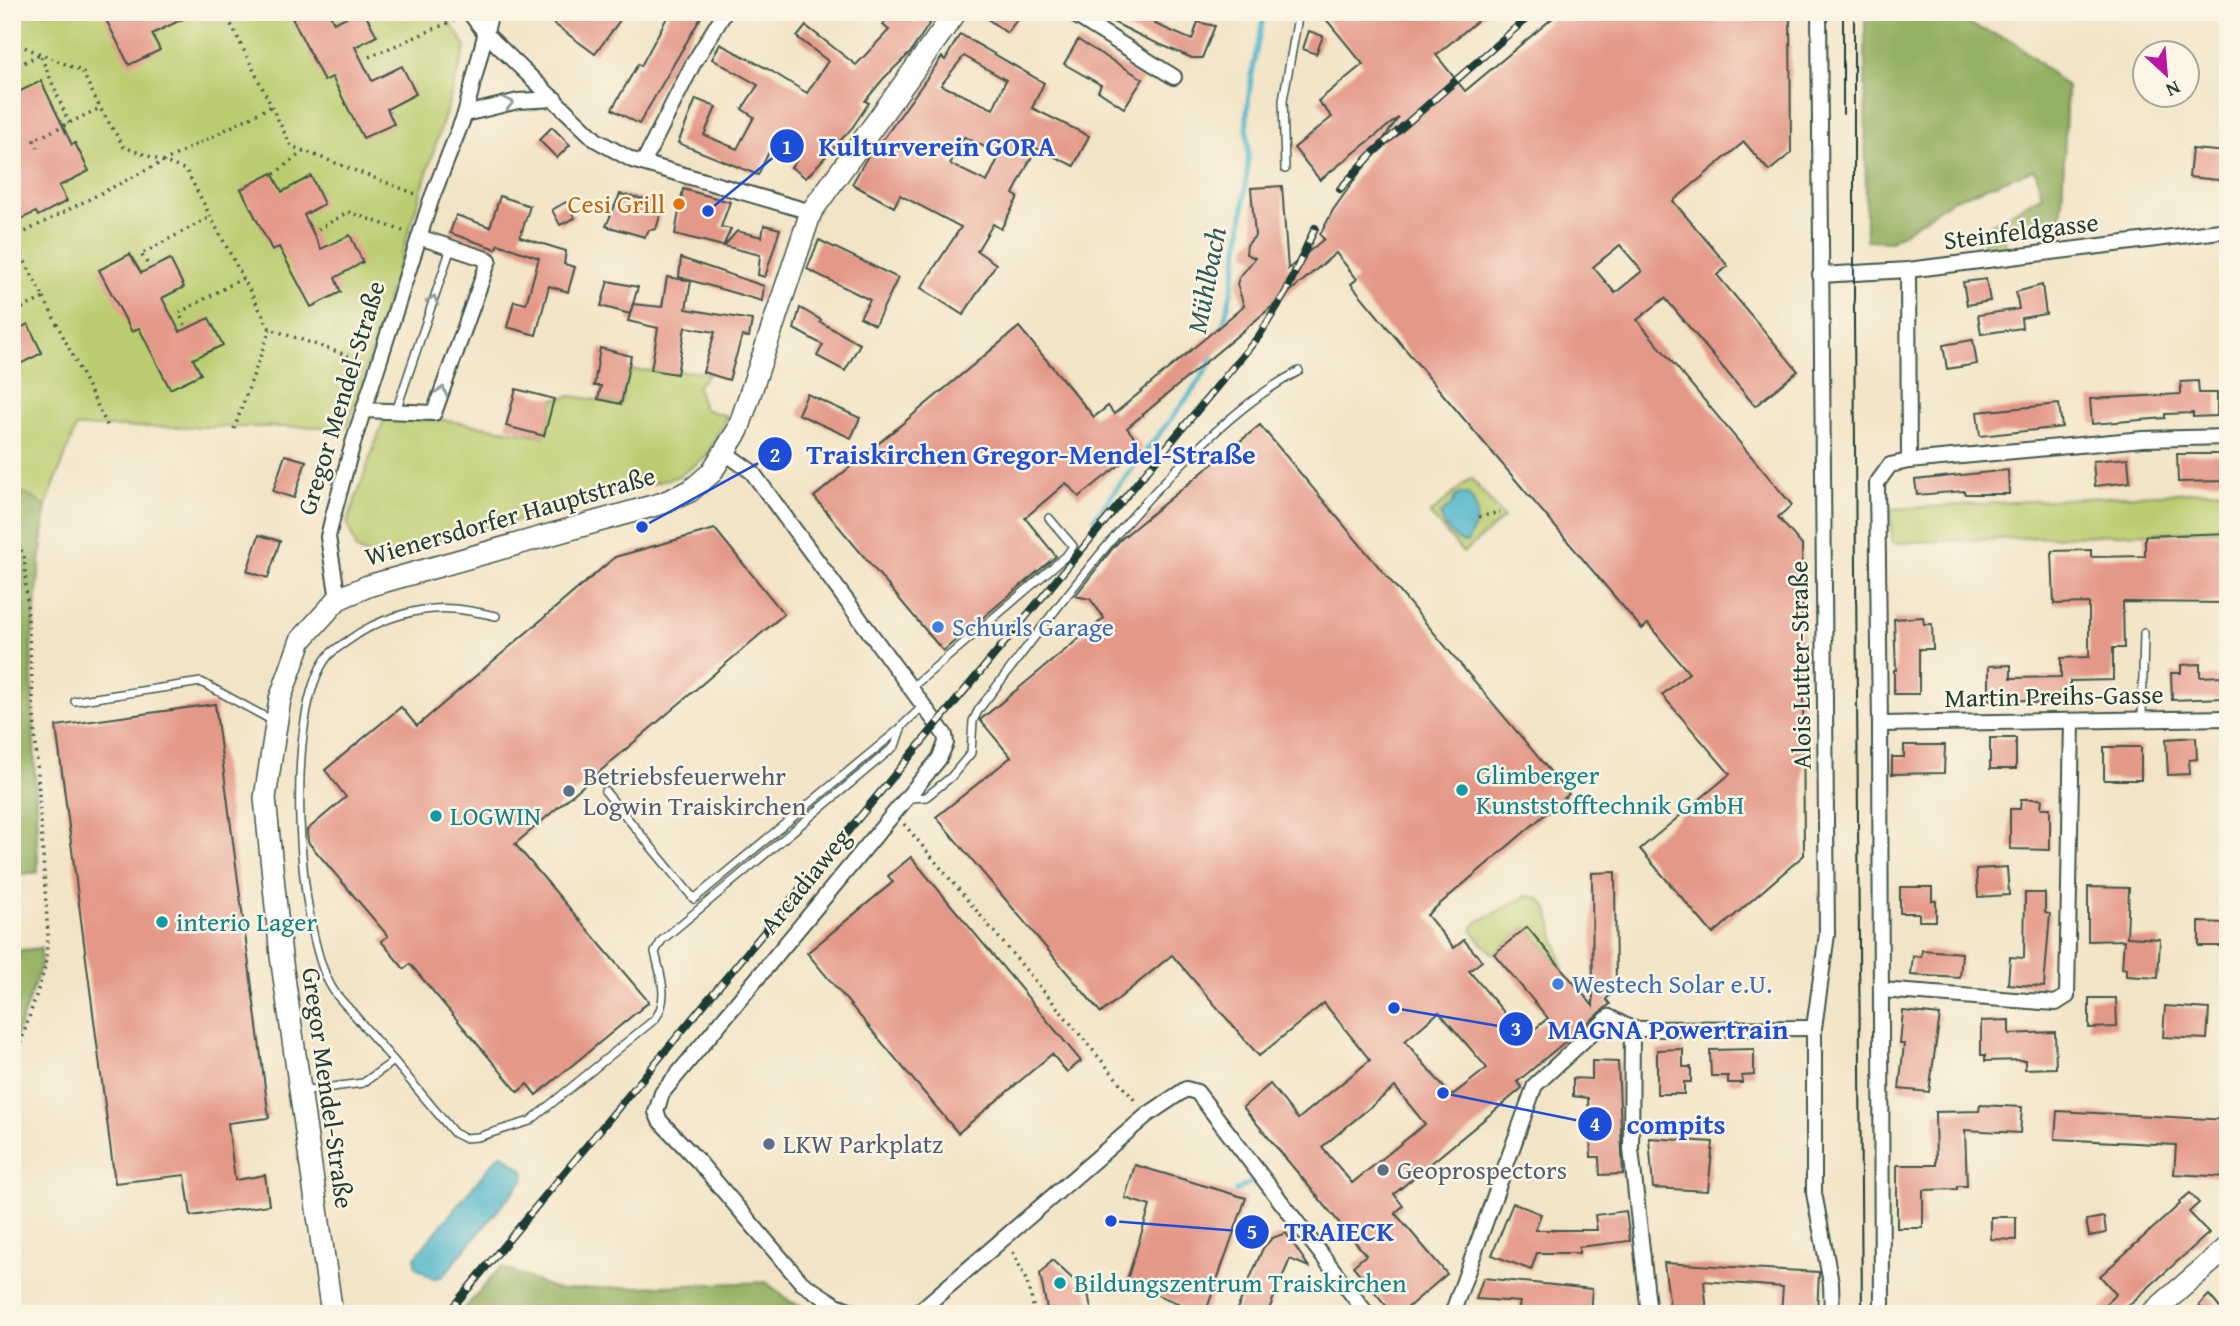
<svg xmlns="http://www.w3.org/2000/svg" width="2240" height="1326" viewBox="0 0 2240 1326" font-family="'Gentium Book Plus',serif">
  <rect width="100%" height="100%" fill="#fcf5e5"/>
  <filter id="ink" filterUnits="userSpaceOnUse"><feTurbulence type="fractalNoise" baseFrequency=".0143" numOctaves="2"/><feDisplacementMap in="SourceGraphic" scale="14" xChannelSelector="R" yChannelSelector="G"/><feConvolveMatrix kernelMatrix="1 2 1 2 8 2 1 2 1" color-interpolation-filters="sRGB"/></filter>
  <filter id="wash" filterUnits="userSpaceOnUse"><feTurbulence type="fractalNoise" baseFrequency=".00686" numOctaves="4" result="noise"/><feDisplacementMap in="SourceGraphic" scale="28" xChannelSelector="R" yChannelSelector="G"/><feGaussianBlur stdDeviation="1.57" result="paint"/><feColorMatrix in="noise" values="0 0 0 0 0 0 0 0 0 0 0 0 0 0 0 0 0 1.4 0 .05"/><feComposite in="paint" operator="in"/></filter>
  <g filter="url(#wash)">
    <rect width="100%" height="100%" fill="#f2e4c6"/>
    <g fill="#bbcc6f" stroke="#6d8452" stroke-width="2">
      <polygon points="12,12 443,12 466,47 348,427 76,427 46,506 31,648 38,872 12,875"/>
      <polygon points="628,370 703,372 708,375 697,386 704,409 727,416 706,457 679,476 573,507 416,546 410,553 373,558 357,550 347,523 384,419 443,420 544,436 554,399 572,396 621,404"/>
      <polygon points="1471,478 1504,518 1463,553 1430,514"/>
      <polygon points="2228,490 2228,530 1892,543 1891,509"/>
      <polygon points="1527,896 1539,898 1548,909 1563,969 1527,927 1494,954 1478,939 1472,929 1477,922"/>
    </g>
    <g fill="#94b062" stroke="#5a764b" stroke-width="2">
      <polygon points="1865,12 1934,12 2013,41 2067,87 2061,229 2005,237 2006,247 1983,250 1982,229 2042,195 2035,169 1952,200 1891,241 1866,240"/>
      <polygon points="12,486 46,506 31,648 38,872 12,875"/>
      <polygon points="41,948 41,965 12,1048 12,951"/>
      <polygon points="501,1267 558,1290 766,1282 791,1302 823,1314 460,1314"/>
    </g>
    <g fill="#4db5cb" stroke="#367980" stroke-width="2">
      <path d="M1459 494H1468C1482 509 1477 525 1467 542H1461C1451 535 1443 526 1440 514L1453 504 1454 498Z"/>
      <polygon points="503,1154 525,1172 524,1179 443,1276 432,1279 415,1266 415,1257 499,1155"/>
    </g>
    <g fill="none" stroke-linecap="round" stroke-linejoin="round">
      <g stroke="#4db5cb" stroke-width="5">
        <path d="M1221 330C1238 279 1243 215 1248 161 1249 145 1246 129 1247 113 1250 79 1257 44 1265 12"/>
        <polyline points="1094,518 1191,393 1209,366 1213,353"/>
        <polyline points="1236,1191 1250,1183"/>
        <polyline points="1172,1314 1174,1308"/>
      </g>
    </g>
    <g id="blocks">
      <g fill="#e49888" fill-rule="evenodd">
        <polygon points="102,12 197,12 152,34 160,50 129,65"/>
        <polygon points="289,12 329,12 334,23 357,12 364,12 377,36 355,47 372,81 402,66 416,94 387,109 394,124 363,138 332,77 324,81"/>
        <polygon points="538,12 626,12 595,54"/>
        <polygon points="670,12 704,12 639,124 612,109 638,64 641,66"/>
        <polygon points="891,12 937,12 910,53 884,78 865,101 869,103 852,128 806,178 791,167 802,155 775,139 758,175 678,143 696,99 716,107 704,135 737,149 754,117 742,109 758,85 712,59 720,44 768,69 807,93 828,61 797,37 806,26 856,65 889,30 883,25"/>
        <polygon points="978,12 1023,12 1007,33"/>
        <polygon points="1093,12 1149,12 1159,17 1155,24 1192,40 1198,22 1215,26 1202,58 1192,58 1147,39"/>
        <path d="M1320 12H1488L1436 55 1465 91 1560 12H1790L1791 153 1769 171 1744 142 1673 201 1728 266 1717 275 1798 371 1755 406 1665 298 1637 320 1792 505 1778 517 1802 545 1804 855 1713 934 1640 849 1730 774 1662 695 1689 673 1648 624 1642 629 1441 392 1351 284 1357 279 1336 253 1127 428 1142 447 1079 497 1066 483 1025 518 1056 556 943 651 814 497 1019 327 1094 417 1108 406 1114 414 1244 306 1237 284 1239 278 1255 258 1246 254 1247 245 1255 236 1251 188 1282 186 1288 269 1324 239 1320 235 1333 210 1399 117 1320 180 1294 148 1332 117 1318 101 1363 64ZM1620 245 1642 271 1615 293 1593 267Z"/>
        <polygon points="1309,31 1323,36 1316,54 1303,49"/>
        <path d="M960 34 1044 83 1032 108 1089 136 1074 166 1036 148 1013 194 1018 197 1001 229 993 224 977 251 996 264 963 315 921 288 961 227 900 195 894 207 852 184 869 154 884 138 942 57 945 60ZM964 56 1006 80 993 109 941 85ZM964 137 1000 154 987 182 950 164Z"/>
        <polygon points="1078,40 1143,79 1124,108 1098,91 1101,85 1064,64"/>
        <polygon points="41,81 72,145 75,143 89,171 59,186 67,201 38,216 36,212 12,223 12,95"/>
        <polygon points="552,127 570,145 557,158 539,140"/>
        <polygon points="2192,149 2228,152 2228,181 2189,177"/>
        <polygon points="272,173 282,192 311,176 324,204 304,215 321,249 350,235 363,262 335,278 341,292 311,307 279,247 272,250 241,189"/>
        <polygon points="683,189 730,202 721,227 731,229 723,246 675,234"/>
        <polygon points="620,194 664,203 656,229 649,230 645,237 606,226"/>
        <polygon points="500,196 530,206 520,237 566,251 564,264 575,267 568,292 549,286 536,335 507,327 514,301 526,304 539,258 498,244 496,249 450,233 456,215 490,227"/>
        <polygon points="566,202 575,218 560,225 552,210"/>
        <polygon points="764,225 780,229 765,277 758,275 760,255 724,246 737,231 762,237"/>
        <polygon points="819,240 898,278 875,325 860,317 870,300 807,269"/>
        <polygon points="130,254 141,273 170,259 184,287 162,298 180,332 209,318 223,345 193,359 201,374 170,389 139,328 132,332 99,270"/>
        <polygon points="681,258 764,286 762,301 679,277"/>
        <polygon points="667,277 691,281 686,309 752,320 749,337 742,336 729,380 703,372 715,332 685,327 677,374 651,370 658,328 628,321 633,304 662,307"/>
        <polygon points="1986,279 1990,301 1967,305 1963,282"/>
        <polygon points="608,281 638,287 630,314 601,306"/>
        <polygon points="2042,285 2046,314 2021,318 2022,328 1981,334 1978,315 2019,309 2016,292"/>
        <polygon points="800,308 821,320 820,322 860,344 845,371 817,356 823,345 794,329"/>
        <polygon points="28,324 42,353 12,368 12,332"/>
        <polygon points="1973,340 1977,364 1947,369 1943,345"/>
        <polygon points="600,348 631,356 621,404 598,399 601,386 594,386"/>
        <polygon points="2198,381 2199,393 2217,393 2217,416 2193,417 2193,413 2165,414 2165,418 2092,424 2090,399 2181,394 2181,382"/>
        <polygon points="516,389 554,399 544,436 506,426"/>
        <polygon points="807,394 860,418 851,438 798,414"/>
        <polygon points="2059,404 2062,427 1980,436 1977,412"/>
        <path d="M1260 425 1569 794 1427 915 1454 948 1464 940 1482 961 1469 971 1525 1037 1548 1018 1494 954 1527 927 1593 1006 1592 873 1615 872 1616 990 1606 999 1610 1004 1517 1082 1522 1088 1394 1194 1403 1206 1395 1213 1447 1274 1400 1314H1393L1353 1266 1366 1255 1243 1107 1270 1084 1298 1119 1370 1060 1324 1003 1259 1056 1172 955 1101 1013 936 817 1011 757 980 720 1104 618 1090 599 1075 596 1113 548 1121 539ZM1439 1012 1487 1068 1451 1096 1405 1041ZM1395 1087 1425 1124 1352 1183 1322 1147Z"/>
        <polygon points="2177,454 2227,454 2228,481 2178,482"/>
        <polygon points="285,455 306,461 294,498 273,491"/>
        <polygon points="2128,458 2130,482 2095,486 2093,461"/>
        <polygon points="2008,470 2009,494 1965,494 1964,491 1917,495 1915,480"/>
        <polygon points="715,529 784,614 515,844 649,1002 536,1095 527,1084 518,1092 410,964 404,969 381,941 388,936 308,842 307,830 346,797 325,770 401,707 417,726 615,557"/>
        <polygon points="2228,533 2228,603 2123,602 2124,648 2113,648 2113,680 2070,681 2070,702 2031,703 2031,700 1989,701 1989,666 2011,665 2011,678 2061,677 2061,658 2089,657 2089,603 2054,604 2052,551 2091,550 2091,557 2145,556 2145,536"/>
        <polygon points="259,535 280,541 268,578 247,571"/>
        <polygon points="1923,617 1924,624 1932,624 1933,649 1919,649 1919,694 1894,694 1894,670 1896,670 1894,619"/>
        <polygon points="2200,664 2200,677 2223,676 2224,698 2172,700 2171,673 2181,673 2181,665"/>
        <polygon points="215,704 269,1118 228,1123 235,1180 265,1175 269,1205 191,1216 185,1175 115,1183 56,726"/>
        <polygon points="2196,737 2197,759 2189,760 2190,774 2168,775 2166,739"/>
        <rect x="1990" y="738" width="26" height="31"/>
        <polygon points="1904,745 1945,745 1944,773 1892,774 1892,757 1904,757"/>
        <rect x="2104" y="747" width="37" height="33"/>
        <polygon points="2021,799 2042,799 2041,808 2050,808 2050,850 2010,849 2010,809 2020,809"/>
        <polygon points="911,857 1081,1061 1067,1072 1052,1054 958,1133 807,953 893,882 888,876"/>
        <polygon points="2007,867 2009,895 1978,897 1976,869"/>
        <polygon points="1900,887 1932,887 1932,901 1936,901 1936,921 1919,921 1919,913 1900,913"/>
        <polygon points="2088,887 2129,888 2127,937 2160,939 2158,978 2126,976 2126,969 2122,968 2124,940 2088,941"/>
        <polygon points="2025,893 2045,893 2045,913 2050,914 2044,987 2008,984 2010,957 2024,958"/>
        <polygon points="2199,922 2224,923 2223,946 2199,946"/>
        <polygon points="1922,950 1962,953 1960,978 1911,975 1913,956 1921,957"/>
        <polygon points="2089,998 2116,998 2117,1027 2089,1028"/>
        <polygon points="2165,1006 2209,1009 2207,1039 2163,1037"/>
        <polygon points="1903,1011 1940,1015 1929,1092 1899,1089 1904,1044 1900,1044"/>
        <polygon points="2009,1020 2009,1034 2055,1032 2056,1068 2025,1069 2025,1060 1985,1061 1985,1055 1981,1055 1981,1021"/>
        <polygon points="1683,1049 1683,1067 1691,1067 1691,1082 1684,1082 1684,1094 1657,1094 1657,1050"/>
        <polygon points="1754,1049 1754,1075 1742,1076 1742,1083 1728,1083 1728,1076 1711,1076 1710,1050"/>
        <polygon points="1592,1061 1618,1062 1623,1174 1600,1175 1599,1157 1591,1157 1588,1098 1573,1096 1573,1078 1592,1079"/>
        <polygon points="1980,1105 2022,1107 2020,1133 1965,1130 1967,1186 1957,1186 1957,1189 1923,1190 1923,1228 1897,1228 1897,1165 1936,1165 1935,1112 1979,1111"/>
        <polygon points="2057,1111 2228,1120 2228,1177 2174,1174 2176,1145 2055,1139"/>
        <polygon points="1649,1138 1713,1142 1708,1191 1653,1188"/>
        <polygon points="1135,1165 1246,1198 1205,1314 1175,1314 1178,1303 1126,1283 1150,1206 1125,1198"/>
        <polygon points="2190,1193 2199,1203 2189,1212 2209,1233 2119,1314 2095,1314 2116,1294 2100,1276 2180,1204 2179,1202"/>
        <polygon points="1513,1203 1541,1214 1535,1230 1597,1230 1595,1215 1626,1211 1630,1241 1579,1247 1579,1253 1537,1253 1531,1270 1492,1255"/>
        <polygon points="1991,1217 2016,1217 2016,1240 1991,1239"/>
        <polygon points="2104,1217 2106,1233 2089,1236 2086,1220"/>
        <polygon points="1286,1233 1309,1267 1290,1259 1267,1314 1235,1314 1263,1248 1272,1238"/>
        <polygon points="1052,1260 1088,1293 1092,1314 1048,1314 1040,1274"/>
        <polygon points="1664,1263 1819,1272 1817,1314 1781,1314 1783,1287 1704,1281 1707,1314 1671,1314"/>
        <polygon points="1483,1278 1592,1289 1590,1314 1517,1314 1520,1302 1476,1299"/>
        <polygon points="2209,1295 2225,1314 2205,1314 2199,1305"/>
      </g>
    </g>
  </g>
  <g filter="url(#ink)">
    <use href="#blocks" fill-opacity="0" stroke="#3f564a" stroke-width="2"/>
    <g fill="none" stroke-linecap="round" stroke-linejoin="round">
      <defs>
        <g id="lane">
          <polyline points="1285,169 1283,100 1299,12"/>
          <polyline points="396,411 451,248"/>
          <polyline points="911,688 1066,556 1073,546 1049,518"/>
          <polyline points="75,701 201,682 273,721"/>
          <polyline points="2142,718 2144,633"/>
          <polyline points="605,791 694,899 902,727"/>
          <path d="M910 798 926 797 951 777 971 753 973 721 979 709C1048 621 1113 529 1194 452 1226 421 1259 392 1299 371"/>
          <path d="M394 1061C380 1045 366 1029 352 1012 346 1005 337 997 332 988 297 930 283 710 328 656 333 650 342 645 349 640 377 619 419 606 454 609 468 610 482 613 496 616"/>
          <path d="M301 1091 363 1083 394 1061 454 1133 464 1138 478 1137 530 1121 655 1019C670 999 660 974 655 952L662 940 895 746 902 726 923 706"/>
        </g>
        <g id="street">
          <polyline points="469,12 486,34 596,140 632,160 811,212"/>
          <polyline points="1070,12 1174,77"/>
          <polyline points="1819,12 1827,934 1814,1028 1814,1193 1831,1283 1832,1314"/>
          <polyline points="465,114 518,101 555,99"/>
          <polyline points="643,163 693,64 725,12"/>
          <polyline points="1820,275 1908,270 2228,230"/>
          <polyline points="364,410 434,413 489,260 419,237"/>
          <polyline points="724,452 752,472 945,735 946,743 939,759 662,1093 656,1112 660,1121 698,1161 802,1283 836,1305 860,1314"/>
          <polyline points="1909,461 2143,439 2228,437"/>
          <polyline points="338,599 328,537 333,516 353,443 431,200 465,114 491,12"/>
          <polyline points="1880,724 2228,718"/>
          <polyline points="1881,990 2056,1003 2067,996 2072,721"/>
          <polyline points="1632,1029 1631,1149 1649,1314"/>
          <polyline points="916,1314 1147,1115 1186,1089 1197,1092 1367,1314"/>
          <polyline points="1452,1314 1535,1085 1609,1017 1632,1029 1814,1028"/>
          <polyline points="1882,1314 1880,724 1877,483 1890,465 1909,461 1908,270"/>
        </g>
        <g id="secondary">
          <polyline points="332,1314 281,956 265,798 280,699 301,640 338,599 368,586 663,503 690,491 711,473 738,430 811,212 956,12"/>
          <polyline points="2151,1314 2228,1247"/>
        </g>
      </defs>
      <use href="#lane" stroke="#3f564a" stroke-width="10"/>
      <use href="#street" stroke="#3f564a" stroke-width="18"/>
      <use href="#secondary" stroke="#3f564a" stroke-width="24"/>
      <g stroke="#3f564a" stroke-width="3.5" stroke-dasharray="2 5" stroke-linecap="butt">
        <polyline points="225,12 291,146 416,194"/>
        <polyline points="12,42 82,71 100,108 124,147 186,170 270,329 364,361"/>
        <polyline points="369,57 457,19"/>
        <polyline points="12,69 40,54 69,123"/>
        <polyline points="12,82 22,91"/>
        <polyline points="38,148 34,140 100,108"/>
        <polyline points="274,174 304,151"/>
        <polyline points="312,233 348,212 406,232"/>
        <polyline points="12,237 44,298 12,313"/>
        <polyline points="13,238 272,106"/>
        <polyline points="147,263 141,254 210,217"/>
        <polyline points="44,298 108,427"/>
        <polyline points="185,325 179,313 243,278"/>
        <polyline points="234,429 270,329"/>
        <polyline points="1479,517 1500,512"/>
        <polyline points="12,531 24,556 48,936 45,968 12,1070"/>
        <polyline points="904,824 1137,1103"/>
        <polyline points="1013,1252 1027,1282 1035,1314"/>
      </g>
      <use href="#lane" stroke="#fff" stroke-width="7"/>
      <use href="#street" stroke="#fff" stroke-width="14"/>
      <use href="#secondary" stroke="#fff" stroke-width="21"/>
      <g stroke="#1f3d34" stroke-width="2">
        <polyline points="1843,12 1843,114"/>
        <polyline points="1854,12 1854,323 1862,1314"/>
      </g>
      <defs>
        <g id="rail">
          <polyline points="1340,189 1374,152 1534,12"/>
          <polyline points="447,1314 1259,336 1286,292 1315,228"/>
        </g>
      </defs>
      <use href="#rail" stroke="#1f3d34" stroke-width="8"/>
      <use href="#rail" stroke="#fcf5e5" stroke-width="5" stroke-dasharray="16" stroke-linecap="butt"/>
    </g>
    <defs><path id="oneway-chevron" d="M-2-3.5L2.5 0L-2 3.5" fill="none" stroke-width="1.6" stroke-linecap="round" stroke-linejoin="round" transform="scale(1.75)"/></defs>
    <g stroke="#8f9e9a">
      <use href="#oneway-chevron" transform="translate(509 103) rotate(-13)"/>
      <use href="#oneway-chevron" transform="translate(433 300) rotate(-72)"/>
      <use href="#oneway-chevron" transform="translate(442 391) rotate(-70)"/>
    </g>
  </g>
  <circle fill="#e8710a" stroke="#fcf5e5" stroke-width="2.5" cx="679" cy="204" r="7"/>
  <g fill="#3f7fe0" stroke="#fcf5e5" stroke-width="2.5">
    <circle cx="938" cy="627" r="7"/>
    <circle cx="1558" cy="984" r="7"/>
  </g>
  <g fill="#0f9aa8" stroke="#fcf5e5" stroke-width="2.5">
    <circle cx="1462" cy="790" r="7"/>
    <circle cx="436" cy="816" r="7"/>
    <circle cx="162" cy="922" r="7"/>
    <circle cx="1060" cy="1283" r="7"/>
  </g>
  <g fill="#5c6f8a" stroke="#fcf5e5" stroke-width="2.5">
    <circle cx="569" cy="791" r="7"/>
    <circle cx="769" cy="1144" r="7"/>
    <circle cx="1383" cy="1170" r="7"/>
  </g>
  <g text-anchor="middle" stroke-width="5" stroke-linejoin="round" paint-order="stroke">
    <g font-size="26" fill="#c56008" stroke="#fcf5e5" text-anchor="end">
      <text x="665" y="213">Cesi Grill</text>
    </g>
    <g font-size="26" fill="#1f3d34" stroke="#fcf5e5">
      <text transform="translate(2021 231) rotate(-7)" y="9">Steinfeldgasse</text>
      <text transform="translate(341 398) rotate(-73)" y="9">Gregor Mendel-Straße</text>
      <text transform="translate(510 516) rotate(-16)" y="9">Wienersdorfer Hauptstraße</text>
      <text transform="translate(1800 665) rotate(-91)" y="9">Alois Lutter-Straße</text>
      <text transform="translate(2054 696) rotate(-1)" y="9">Martin Preihs-Gasse</text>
      <text transform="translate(805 881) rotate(-51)" y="9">Arcadiaweg</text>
      <text transform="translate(328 1088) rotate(82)" y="9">Gregor Mendel-Straße</text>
    </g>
    <g font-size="26" fill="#366cbe" stroke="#fcf5e5" text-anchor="start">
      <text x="952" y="636">Schurls Garage</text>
      <text x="1572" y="993">Westech Solar e.U.</text>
    </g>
    <g font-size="26" fill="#0d838f" stroke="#fcf5e5" text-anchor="start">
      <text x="1476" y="784">Glimberger<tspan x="1476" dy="30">Kunststofftechnik GmbH</tspan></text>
      <text x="450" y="825">LOGWIN</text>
      <text x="176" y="931">interio Lager</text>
      <text x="1074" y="1292">Bildungszentrum Traiskirchen</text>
    </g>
    <g font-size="26" fill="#4e5e75" stroke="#fcf5e5" text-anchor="start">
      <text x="583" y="785">Betriebsfeuerwehr<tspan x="583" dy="30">Logwin Traiskirchen</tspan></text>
      <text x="783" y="1153">LKW Parkplatz</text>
      <text x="1397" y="1179">Geoprospectors</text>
    </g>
    <g font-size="28" font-style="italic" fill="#2a5b5a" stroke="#fcf5e5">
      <text transform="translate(1206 280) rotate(-79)" y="10">Mühlbach</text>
    </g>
  </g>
  <path fill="none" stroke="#1d4ed8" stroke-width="2.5" d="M708 211L787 146M642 527L775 454M1394 1008L1516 1029M1443 1093L1595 1124M1111 1221L1252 1232"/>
  <g fill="#1d4ed8" stroke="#fcf5e5" stroke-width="2.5">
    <circle cx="708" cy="211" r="7"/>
    <circle cx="642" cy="527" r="7"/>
    <circle cx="1394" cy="1008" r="7"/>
    <circle cx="1443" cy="1093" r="7"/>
    <circle cx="1111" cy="1221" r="7"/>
    <circle cx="787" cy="146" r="18"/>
    <circle cx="775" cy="454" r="18"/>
    <circle cx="1516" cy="1029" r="18"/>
    <circle cx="1595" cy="1124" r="18"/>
    <circle cx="1252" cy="1232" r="18"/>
  </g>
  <g font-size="21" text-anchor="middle" font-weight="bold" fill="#fff">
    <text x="787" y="154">1</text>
    <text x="775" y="462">2</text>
    <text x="1516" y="1036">3</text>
    <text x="1595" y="1131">4</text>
    <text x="1252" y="1239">5</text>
  </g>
  <g font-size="28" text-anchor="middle" font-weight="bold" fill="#1d4ed8" stroke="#fcf5e5" stroke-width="5" stroke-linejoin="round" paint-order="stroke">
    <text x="937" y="156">Kulturverein GORA</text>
    <text x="1031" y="464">Traiskirchen Gregor-Mendel-Straße</text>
    <text x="1668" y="1039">MAGNA Powertrain</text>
    <text x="1676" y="1134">compits</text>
    <text x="1339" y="1241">TRAIECK</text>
  </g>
  <rect width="2240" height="1326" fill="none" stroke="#fcf5e5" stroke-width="42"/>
  <g transform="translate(2166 74) rotate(154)"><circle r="33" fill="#fcf5e5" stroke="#a4ab9e" stroke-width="2"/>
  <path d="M0-5L12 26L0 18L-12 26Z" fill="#b5179e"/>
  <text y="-10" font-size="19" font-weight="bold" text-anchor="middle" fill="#1f3d34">N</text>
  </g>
</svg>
